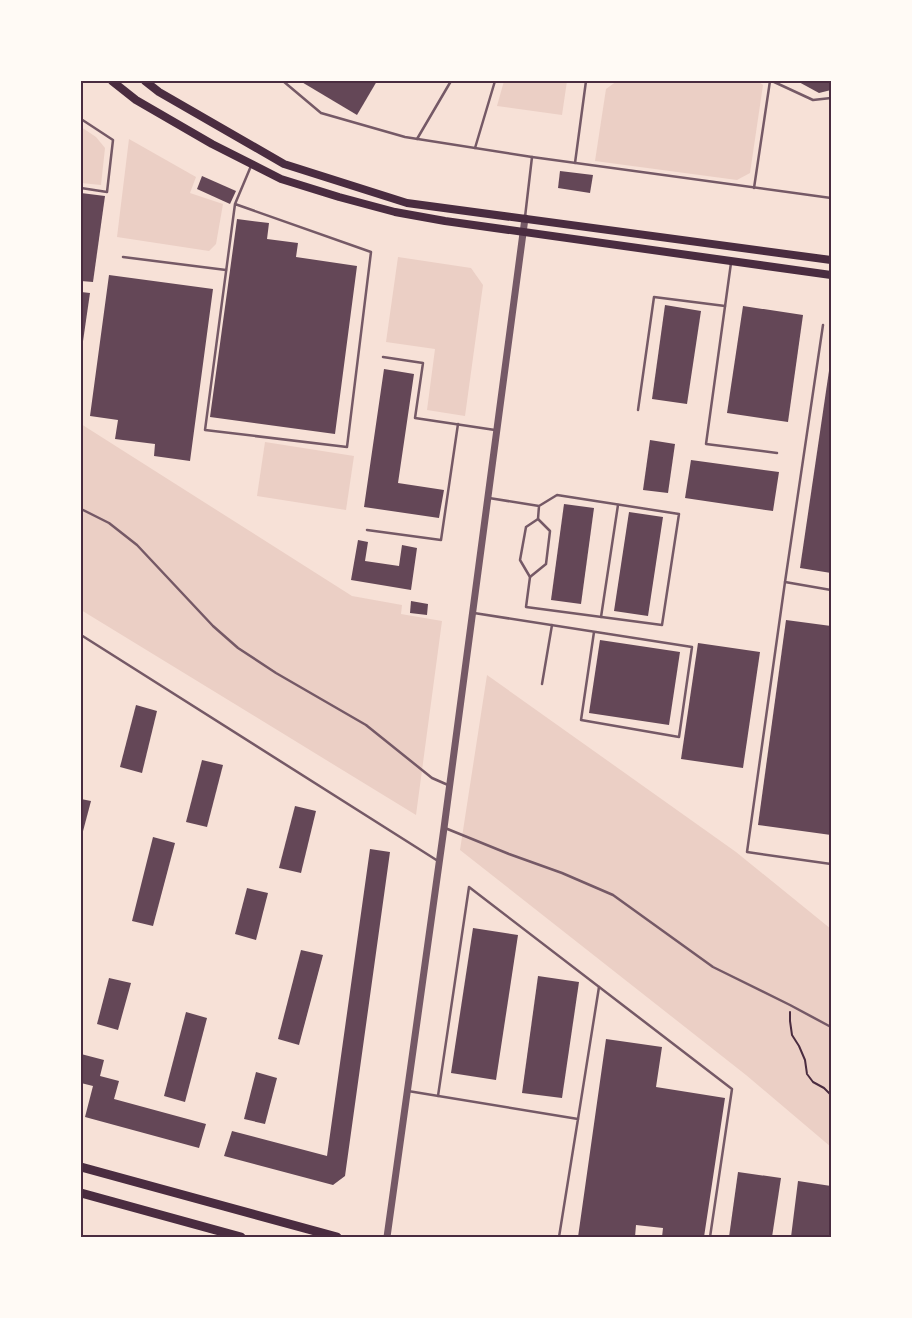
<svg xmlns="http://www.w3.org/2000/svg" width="912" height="1318" viewBox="0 0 912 1318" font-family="'Work Sans',sans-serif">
  <rect width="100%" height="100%" fill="#f7e1d7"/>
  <g fill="#ebcfc5">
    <polygon points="504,81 567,81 562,115 497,106"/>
    <polygon points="617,81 758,81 763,85 750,173 737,180 595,161 606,89"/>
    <polygon points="81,127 96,137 105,148 101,185 81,183"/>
    <polygon points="129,139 196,177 190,193 223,204 216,244 209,251 117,237"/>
    <polygon points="398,257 471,268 483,285 465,416 427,410 435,349 386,342"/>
    <polygon points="81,424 352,596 402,605 401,614 442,621 416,815 81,610"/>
    <polygon points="265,442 354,456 346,510 257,496"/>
    <polygon points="487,675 736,852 831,929 831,1147 746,1075 460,850"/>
  </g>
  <g fill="#644757">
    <polygon points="300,81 377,81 357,115"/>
    <polygon points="797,81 831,81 831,90 819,93"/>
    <polygon points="560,171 593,175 590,193 558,188"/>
    <polygon points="202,176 236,191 230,204 197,189"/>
    <polygon points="81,193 105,196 93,282 81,281"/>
    <polygon points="237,219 269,223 267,239 298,243 296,257 357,266 335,434 210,417"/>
    <polygon points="109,275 213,289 190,461 154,456 155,444 115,439 118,420 90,416"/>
    <polygon points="81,292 90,293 82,348 81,348"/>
    <polygon points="665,305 701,311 687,404 652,399"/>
    <polygon points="743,306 803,315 788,422 727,413"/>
    <polygon points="830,364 831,364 831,573 800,568"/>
    <polygon points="384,369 414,374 398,483 444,490 439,518 364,507"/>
    <polygon points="650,440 675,444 668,493 643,490"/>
    <polygon points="691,460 779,472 773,511 685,498"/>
    <polygon points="564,504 594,508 581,604 551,600"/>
    <polygon points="629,512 663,517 648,616 614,611"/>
    <polygon points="358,540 368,542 365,561 399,566 402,545 417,548 411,590 351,580"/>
    <polygon points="411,601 428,604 427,615 410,613"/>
    <polygon points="786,620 831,626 831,835 758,825"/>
    <polygon points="600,640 680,652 669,725 589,713"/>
    <polygon points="698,643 760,652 743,768 681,759"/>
    <polygon points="136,705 157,711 142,773 120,767"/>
    <polygon points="202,760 223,765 207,827 186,822"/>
    <polygon points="81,799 91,801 82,835 81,835"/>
    <polygon points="295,806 316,811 301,873 279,868"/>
    <polygon points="153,837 175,843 153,926 132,921"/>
    <polygon points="370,849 390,852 345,1176 333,1185 224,1156 232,1131 327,1156"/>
    <polygon points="247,888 268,893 256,940 235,934"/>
    <polygon points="473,928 518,935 496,1080 451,1073"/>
    <polygon points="301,950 323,955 299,1045 278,1039"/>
    <polygon points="538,976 579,982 562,1098 522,1093"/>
    <polygon points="109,978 131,983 118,1030 97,1024"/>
    <polygon points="186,1012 207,1018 185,1102 164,1096"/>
    <polygon points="606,1039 662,1047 656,1087 725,1098 704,1237 662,1237 663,1228 636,1225 635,1237 578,1237"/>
    <polygon points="81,1054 104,1060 100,1076 119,1081 114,1099 206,1124 199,1148 85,1117 93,1086 81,1083"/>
    <polygon points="256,1072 277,1078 265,1124 244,1119"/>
    <polygon points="738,1172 781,1178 772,1237 729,1237"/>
    <polygon points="798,1181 831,1186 831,1237 791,1237"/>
  </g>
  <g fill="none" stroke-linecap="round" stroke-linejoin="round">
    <polyline stroke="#4a2c40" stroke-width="2" points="790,1012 790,1021 792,1035 799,1046 805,1060 807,1074 813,1082 824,1088 831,1095"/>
    <g stroke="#755966" stroke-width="2.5">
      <polyline points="283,81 321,113 405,137 532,157"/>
      <polyline points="772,81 813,100 831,98"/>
      <polyline points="81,119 113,140 107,192 81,188"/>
      <polyline points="417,139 451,81"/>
      <polyline points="475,148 495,81"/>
      <polyline points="575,163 586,81"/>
      <polyline points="754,188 770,81"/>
      <polyline points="235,204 371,252 347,447 205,430 235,204 251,166"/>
      <polyline points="525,217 532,157 831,198"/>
      <polyline points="123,257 226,270"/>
      <polyline points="731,263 706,444 777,453"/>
      <polyline points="383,357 423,363 415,418 495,430"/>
      <polyline points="638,410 654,297 725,306"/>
      <polyline points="489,498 539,506 557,495 679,514 662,625 526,607 530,577 520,560 526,527 538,519 539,506"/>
      <polyline points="81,509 109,523 137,545 213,626 238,648 276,673 366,725 432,778 448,785"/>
      <polyline points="367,530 441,540 458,424"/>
      <polyline points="530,577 546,564 550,531 538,519"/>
      <polyline points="785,582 823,325"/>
      <polyline points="831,590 785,582 747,852 831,864"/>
      <polyline points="474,613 692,647 679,737 581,720 594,632"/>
      <polyline points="601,617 618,505"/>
      <polyline points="81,635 438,861"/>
      <polyline points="542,684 552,625"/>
      <polyline points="445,828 509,854 562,873 613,895 713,967 790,1005 831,1027"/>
      <polyline points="408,1091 578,1119 559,1237"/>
      <polyline points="438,1096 469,887 732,1089 710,1237"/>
      <polyline points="578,1119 599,987"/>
    </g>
    <polyline stroke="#755966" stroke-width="7" points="387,1237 444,828 525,218"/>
    <g stroke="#4a2c40" stroke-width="8">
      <polyline points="112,81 136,100 212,144 281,179 339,197 395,212 445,221 831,275"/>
      <polyline points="145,81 159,92 284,164 407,203 831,260"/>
    </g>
    <g stroke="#4a2c40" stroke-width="9">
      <polyline points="81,1167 337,1237"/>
      <polyline points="81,1193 241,1237"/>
    </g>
  </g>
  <rect width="912" height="1318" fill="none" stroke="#fffaf5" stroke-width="165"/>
  <rect x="82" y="82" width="748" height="1154" fill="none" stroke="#4a2c40" stroke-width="2"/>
</svg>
